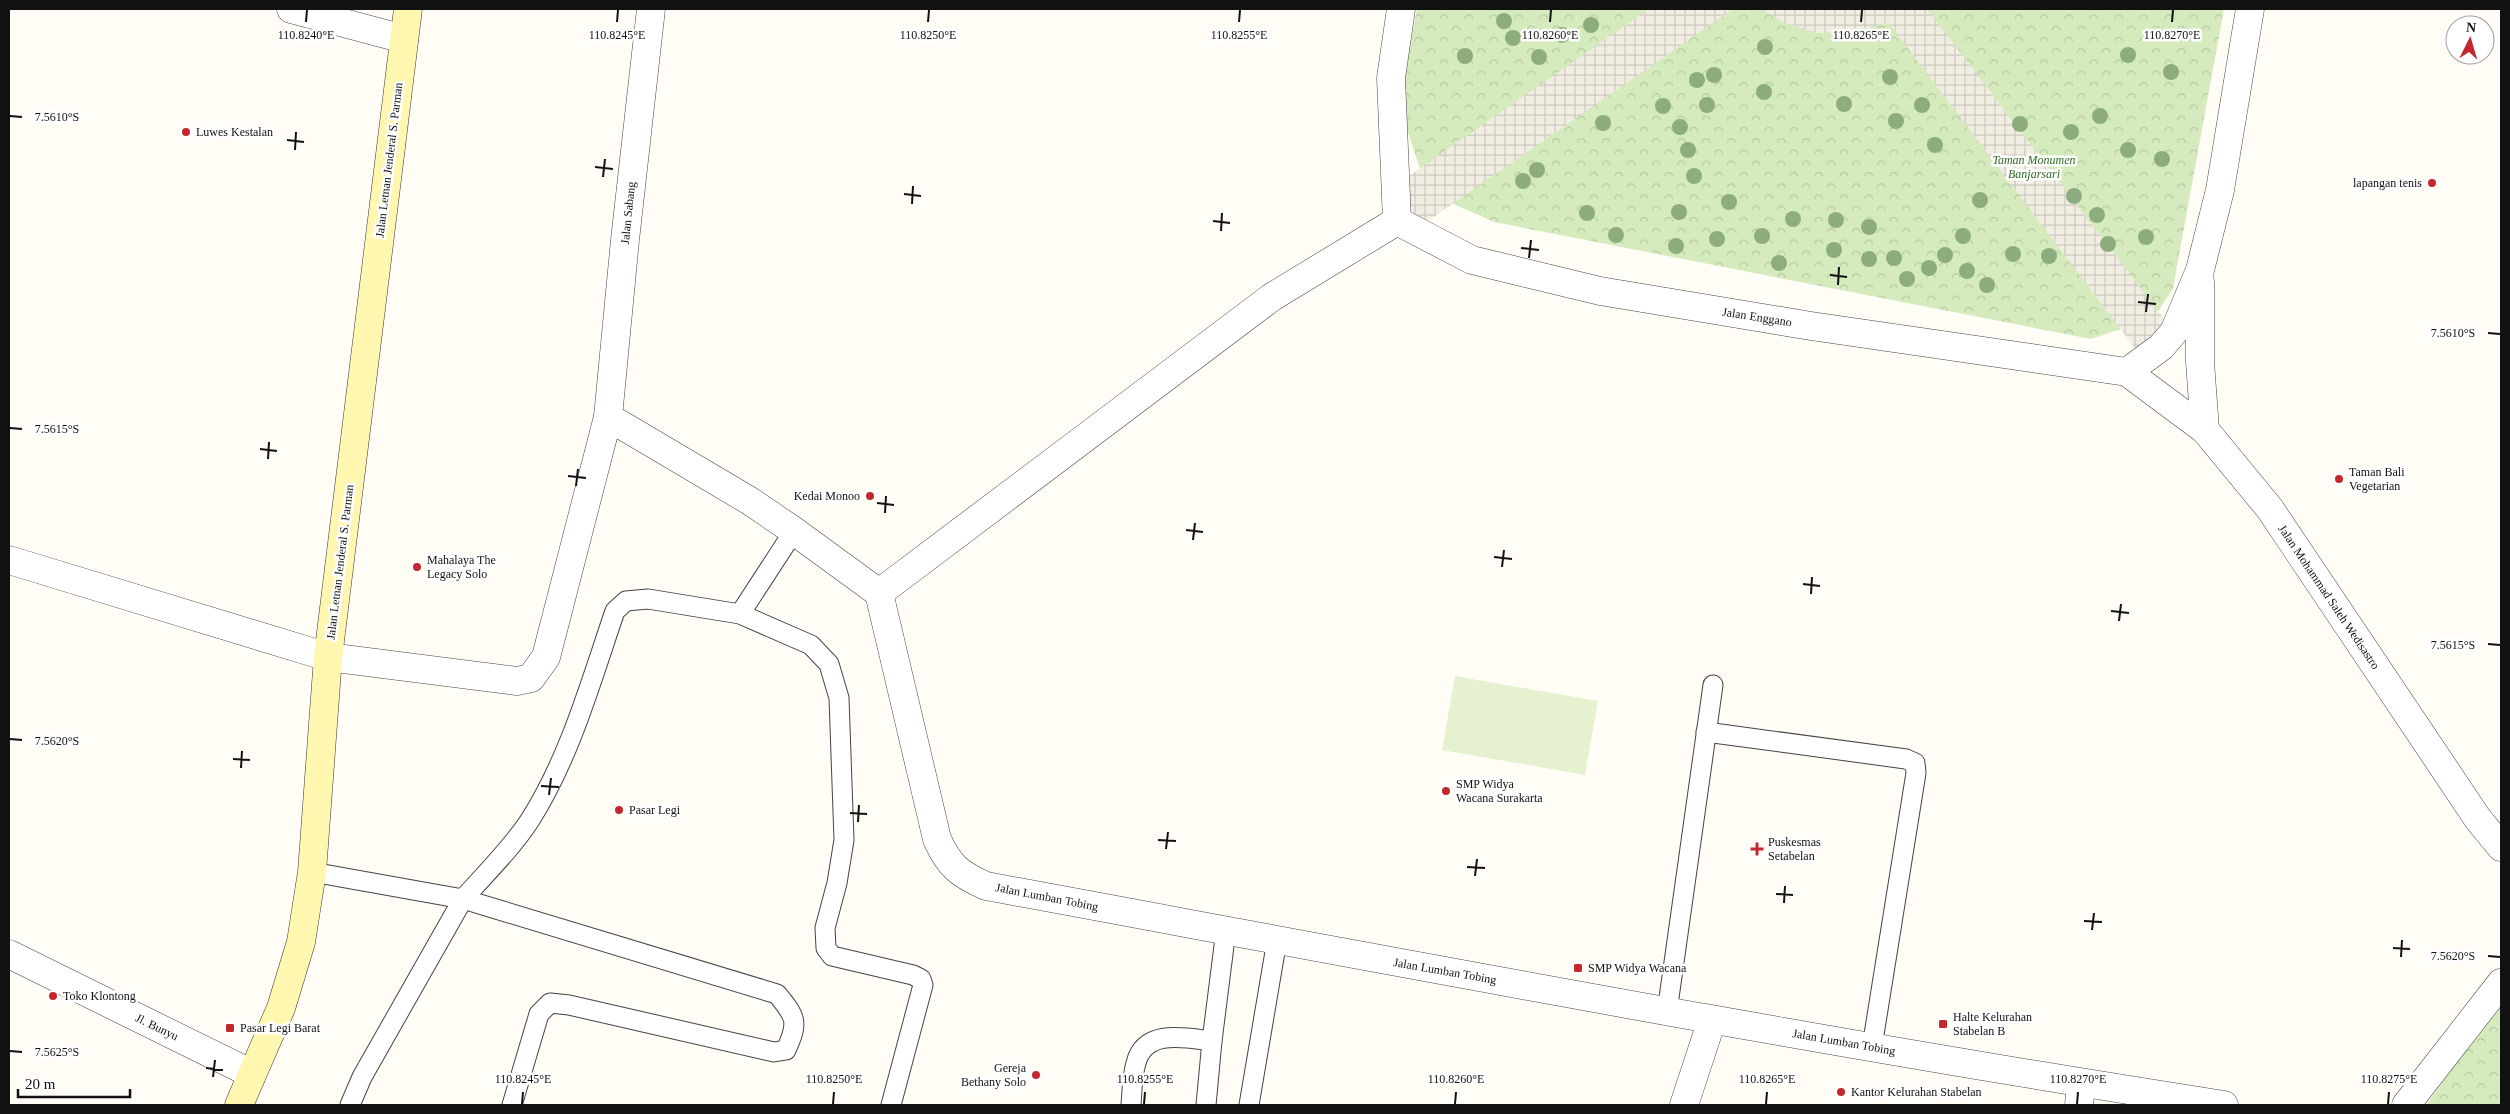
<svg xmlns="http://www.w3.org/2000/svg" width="2510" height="1114" viewBox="0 0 2510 1114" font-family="'Times New Roman',serif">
  <defs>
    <pattern id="park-crowns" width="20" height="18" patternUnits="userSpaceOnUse" patternTransform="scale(1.25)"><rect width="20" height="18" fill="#d5ebbd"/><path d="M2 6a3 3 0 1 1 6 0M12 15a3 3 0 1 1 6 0" fill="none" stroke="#b6c8a1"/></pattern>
    <pattern id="plaza-grid" width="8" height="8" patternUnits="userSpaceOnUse" patternTransform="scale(1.25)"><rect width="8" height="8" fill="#f1ede2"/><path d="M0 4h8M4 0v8" fill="none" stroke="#cecac1"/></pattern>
  </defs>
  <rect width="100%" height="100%" fill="#fffdf5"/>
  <g fill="url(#park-crowns)">
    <polygon points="1417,9 2224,9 2173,288 2154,318 2091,339 1494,222 1447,201 1420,168 1416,157 1405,123 1404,76"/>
    <polygon points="2501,1001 2501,1105 2426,1105"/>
  </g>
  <polygon fill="#e6f2cf" points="1455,676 1598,701 1585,775 1442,750"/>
  <g fill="url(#plaza-grid)">
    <polygon points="1649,9 1733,9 1415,230 1396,185"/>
    <polygon points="1761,9 1927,9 2174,332 2144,360 1888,22 1858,31 1818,33 1782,22"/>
  </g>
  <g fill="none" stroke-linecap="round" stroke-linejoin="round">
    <defs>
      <g id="service">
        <polyline points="740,614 794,531"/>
        <polyline points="1706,732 1906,759 1915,763 1916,773 1872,1047"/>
        <path d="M312 872 463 899C486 873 511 849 530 820 570 757 591 681 615 611L626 601 648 599 740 614 811 645 829 664 839 698 844 840 837 883 825 928 826 948 832 956 913 975 921 979 923 985 891 1105"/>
        <polyline points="1667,1012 1713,685"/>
        <path d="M350 1105 362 1077 463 899 777 994C796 1017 799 1022 786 1050L774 1052 569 1005 550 1003 539 1014 512 1105"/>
        <path d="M1131 1105C1132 1092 1132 1076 1136 1063 1145 1028 1186 1038 1212 1041L1226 930"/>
        <polyline points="1206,1105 1212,1041"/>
        <polyline points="1249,1105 1277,940"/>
      </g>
      <g id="minor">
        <polyline points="291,9 404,39"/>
        <polyline points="1397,221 1472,260 1600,291 1811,326 2127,372 2205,430 2270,509 2478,819 2501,847"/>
        <polyline points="1397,221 1391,78 1401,9"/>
        <polyline points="2200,282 2200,362 2205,430"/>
        <polyline points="2127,372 2161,347 2174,332 2200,270 2220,190 2250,9"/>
        <polyline points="608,417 625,240 651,9"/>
        <polyline points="9,560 328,657"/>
        <polyline points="879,593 1272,297 1397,221"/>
        <polyline points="9,954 252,1074"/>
        <polyline points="2079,1105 2081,1083"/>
        <polyline points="2406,1105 2501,983"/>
      </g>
      <g id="tertiary">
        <path d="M328 657 517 681 531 678 546 657 608 417 750 501 794 531 879 593 937 839C949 866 959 874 986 886 1398 962 1810 1041 2224 1105"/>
        <polyline points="1684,1105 1712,1020"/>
      </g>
      <polyline id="secondary" points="239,1105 281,1008 301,942 312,872 328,657 408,9"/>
    </defs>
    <use href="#service" stroke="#444" stroke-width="21"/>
    <use href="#minor" stroke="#444" stroke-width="29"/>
    <use href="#tertiary" stroke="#444" stroke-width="29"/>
    <use href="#secondary" stroke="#333" stroke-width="29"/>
    <use href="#service" stroke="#fff" stroke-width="19"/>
    <use href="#minor" stroke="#fff" stroke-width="28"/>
    <use href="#tertiary" stroke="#fff" stroke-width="28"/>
    <use href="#secondary" stroke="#fff6b0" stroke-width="28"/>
  </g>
  <g fill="#8dad7f">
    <circle cx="1504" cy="21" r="8"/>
    <circle cx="1591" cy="25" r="8"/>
    <circle cx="1562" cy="35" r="8"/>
    <circle cx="1513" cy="38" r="8"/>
    <circle cx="1765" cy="47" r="8"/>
    <circle cx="2128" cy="55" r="8"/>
    <circle cx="1465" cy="56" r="8"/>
    <circle cx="1539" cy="57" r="8"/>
    <circle cx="2171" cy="72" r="8"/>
    <circle cx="1714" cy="75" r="8"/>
    <circle cx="1890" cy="77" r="8"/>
    <circle cx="1697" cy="80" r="8"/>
    <circle cx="1764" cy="92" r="8"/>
    <circle cx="1844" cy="104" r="8"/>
    <circle cx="1707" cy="105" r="8"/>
    <circle cx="1922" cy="105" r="8"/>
    <circle cx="1663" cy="106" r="8"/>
    <circle cx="2100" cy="116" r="8"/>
    <circle cx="1896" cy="121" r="8"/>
    <circle cx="1603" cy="123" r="8"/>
    <circle cx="2020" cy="124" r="8"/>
    <circle cx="1680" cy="127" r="8"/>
    <circle cx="2071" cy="132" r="8"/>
    <circle cx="1935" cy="145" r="8"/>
    <circle cx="1688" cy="150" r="8"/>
    <circle cx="2128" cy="150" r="8"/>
    <circle cx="2162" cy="159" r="8"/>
    <circle cx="1537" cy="170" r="8"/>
    <circle cx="1694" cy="176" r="8"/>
    <circle cx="1523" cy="181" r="8"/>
    <circle cx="2074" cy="196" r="8"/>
    <circle cx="1980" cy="200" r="8"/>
    <circle cx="1729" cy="202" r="8"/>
    <circle cx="1679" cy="212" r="8"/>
    <circle cx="1587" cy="213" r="8"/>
    <circle cx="2097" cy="215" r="8"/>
    <circle cx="1793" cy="219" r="8"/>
    <circle cx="1836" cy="220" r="8"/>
    <circle cx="1869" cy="227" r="8"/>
    <circle cx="1616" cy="235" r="8"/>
    <circle cx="1762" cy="236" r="8"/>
    <circle cx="1963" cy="236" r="8"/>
    <circle cx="2146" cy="237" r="8"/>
    <circle cx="1717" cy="239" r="8"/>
    <circle cx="2108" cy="244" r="8"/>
    <circle cx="1676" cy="246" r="8"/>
    <circle cx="1834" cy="250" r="8"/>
    <circle cx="2013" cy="254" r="8"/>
    <circle cx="1945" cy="255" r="8"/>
    <circle cx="2049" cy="256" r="8"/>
    <circle cx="1894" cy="258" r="8"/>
    <circle cx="1869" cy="259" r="8"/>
    <circle cx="1779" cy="263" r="8"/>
    <circle cx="1929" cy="268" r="8"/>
    <circle cx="1967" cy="271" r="8"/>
    <circle cx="1907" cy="279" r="8"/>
    <circle cx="1987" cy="285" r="8"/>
  </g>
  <path fill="none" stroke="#111" stroke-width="2" d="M306 22 307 10M617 22 618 10M928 22 929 10M1239 22 1240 10M1550 22 1551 10M1861 22 1862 10M2172 22 2173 10M10 116 22 117M287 140 304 142M295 150 296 132M595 167 613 169M603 177 605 159M904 194 921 196M912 204 913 186M1213 221 1230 223M1221 231 1222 213M1521 248 1539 250M1529 258 1531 240M1830 275 1847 277M1838 285 1839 267M2138 302 2156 304M2146 312 2148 294M2488 333 2500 334M10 428 22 429M260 449 277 451M268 459 269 442M568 476 586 478M576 486 578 469M877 503 894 505M885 513 886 496M1186 530 1203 532M1193 540 1195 523M1494 557 1512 559M1502 567 1504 550M1803 584 1820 586M1811 594 1812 577M2111 611 2129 613M2119 621 2121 604M2488 644 2500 645M10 739 22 740M233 759 250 760M241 768 242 751M541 786 559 787M549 795 551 778M850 813 867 814M858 822 859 805M1158 840 1176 841M1166 849 1168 832M1467 867 1485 868M1475 876 1477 859M1776 894 1793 895M1784 903 1785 886M2084 921 2102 922M2092 930 2094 913M2393 948 2410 949M2488 956 2500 957M2401 957 2402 940M10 1051 22 1052M206 1068 223 1070M213 1077 215 1060M522 1104 523 1092M833 1104 834 1092M1144 1104 1145 1092M1455 1104 1456 1092M1766 1104 1767 1092M2077 1104 2078 1092M2388 1104 2389 1092"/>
  <g fill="#c4262e" stroke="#fff" stroke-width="2">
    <circle cx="186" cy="132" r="5"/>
    <circle cx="2432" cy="183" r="5"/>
    <circle cx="2339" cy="479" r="5"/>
    <circle cx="870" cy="496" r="5"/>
    <circle cx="417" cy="567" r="5"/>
    <circle cx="1446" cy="791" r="5"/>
    <circle cx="619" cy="810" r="5"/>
    <path d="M1754.5 841.5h5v5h5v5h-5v5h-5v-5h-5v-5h5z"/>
    <rect x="1573" y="963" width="10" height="10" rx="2.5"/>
    <circle cx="53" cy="996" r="5"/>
    <rect x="1938" y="1019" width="10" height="10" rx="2.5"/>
    <rect x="225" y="1023" width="10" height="10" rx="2.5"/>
    <circle cx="1036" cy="1075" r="5"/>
    <circle cx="1841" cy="1092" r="5"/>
  </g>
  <g text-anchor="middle" stroke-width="5" stroke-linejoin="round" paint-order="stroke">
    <g font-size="12" fill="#111" stroke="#fff" text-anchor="start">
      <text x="196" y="136">Luwes Kestalan</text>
      <text x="2422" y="187" text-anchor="end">lapangan tenis</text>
      <text x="2349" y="476">Taman Bali<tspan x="2349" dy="14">Vegetarian</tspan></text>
      <text x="860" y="500" text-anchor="end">Kedai Monoo</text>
      <text x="427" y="564">Mahalaya The<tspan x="427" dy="14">Legacy Solo</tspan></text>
      <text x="1456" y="788">SMP Widya<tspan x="1456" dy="14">Wacana Surakarta</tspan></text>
      <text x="629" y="814">Pasar Legi</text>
      <text x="1768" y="846">Puskesmas<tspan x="1768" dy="14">Setabelan</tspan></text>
      <text x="1588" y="972">SMP Widya Wacana</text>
      <text x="63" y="1000">Toko Klontong</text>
      <text x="1953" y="1021">Halte Kelurahan<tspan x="1953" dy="14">Stabelan B</tspan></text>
      <text x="240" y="1032">Pasar Legi Barat</text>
      <text x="1026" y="1072" text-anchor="end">Gereja<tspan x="1026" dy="14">Bethany Solo</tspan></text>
      <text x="1851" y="1096">Kantor Kelurahan Stabelan</text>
    </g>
    <g font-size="12" fill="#111" stroke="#fff">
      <text transform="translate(389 160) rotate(-83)" y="4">Jalan Letnan Jenderal S. Parman</text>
      <text transform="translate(628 213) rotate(-84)" y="4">Jalan Sabang</text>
      <text transform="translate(1757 317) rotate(9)" y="4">Jalan Enggano</text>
      <text transform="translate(340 562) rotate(-83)" y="4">Jalan Letnan Jenderal S. Parman</text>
      <text transform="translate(2329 597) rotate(56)" y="4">Jalan Mohammad Saleh Wedisastro</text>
      <text transform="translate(1047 897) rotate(11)" y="4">Jalan Lumban Tobing</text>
      <text transform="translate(1445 971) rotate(10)" y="4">Jalan Lumban Tobing</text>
      <text transform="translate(157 1027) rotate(26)" y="4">Jl. Bunyu</text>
      <text transform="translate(1844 1042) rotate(10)" y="4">Jalan Lumban Tobing</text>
    </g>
    <g font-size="12" font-style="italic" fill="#2f6b1f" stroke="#fff">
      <text x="2034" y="164">Taman Monumen<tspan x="2034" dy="14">Banjarsari</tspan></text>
    </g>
  </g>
  <g font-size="12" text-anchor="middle" fill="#111" stroke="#fff" stroke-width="5" stroke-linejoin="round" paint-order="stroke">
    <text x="306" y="39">110.8240°E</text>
    <text x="617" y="39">110.8245°E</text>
    <text x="928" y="39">110.8250°E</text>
    <text x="1239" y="39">110.8255°E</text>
    <text x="1550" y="39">110.8260°E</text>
    <text x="1861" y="39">110.8265°E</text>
    <text x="2172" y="39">110.8270°E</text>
    <text x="57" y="121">7.5610°S</text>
    <text x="2453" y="337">7.5610°S</text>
    <text x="57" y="433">7.5615°S</text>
    <text x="2453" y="649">7.5615°S</text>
    <text x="57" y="745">7.5620°S</text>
    <text x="2453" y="960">7.5620°S</text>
    <text x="57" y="1056">7.5625°S</text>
    <text x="523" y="1083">110.8245°E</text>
    <text x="834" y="1083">110.8250°E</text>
    <text x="1145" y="1083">110.8255°E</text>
    <text x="1456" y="1083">110.8260°E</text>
    <text x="1767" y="1083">110.8265°E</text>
    <text x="2078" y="1083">110.8270°E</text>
    <text x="2389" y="1083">110.8275°E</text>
  </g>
  <rect width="2510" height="1114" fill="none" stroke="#111111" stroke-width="20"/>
  <g transform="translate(2470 40) rotate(5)"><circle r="24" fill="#ffffff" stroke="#a0a0a0"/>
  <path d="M0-4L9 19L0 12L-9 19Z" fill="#c4262e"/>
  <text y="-8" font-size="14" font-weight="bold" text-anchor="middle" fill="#111111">N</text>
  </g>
  <path d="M18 1089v8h112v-8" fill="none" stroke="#111111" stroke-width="2.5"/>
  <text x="25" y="1089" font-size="15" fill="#111111" stroke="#ffffff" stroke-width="4" paint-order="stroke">20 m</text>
</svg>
